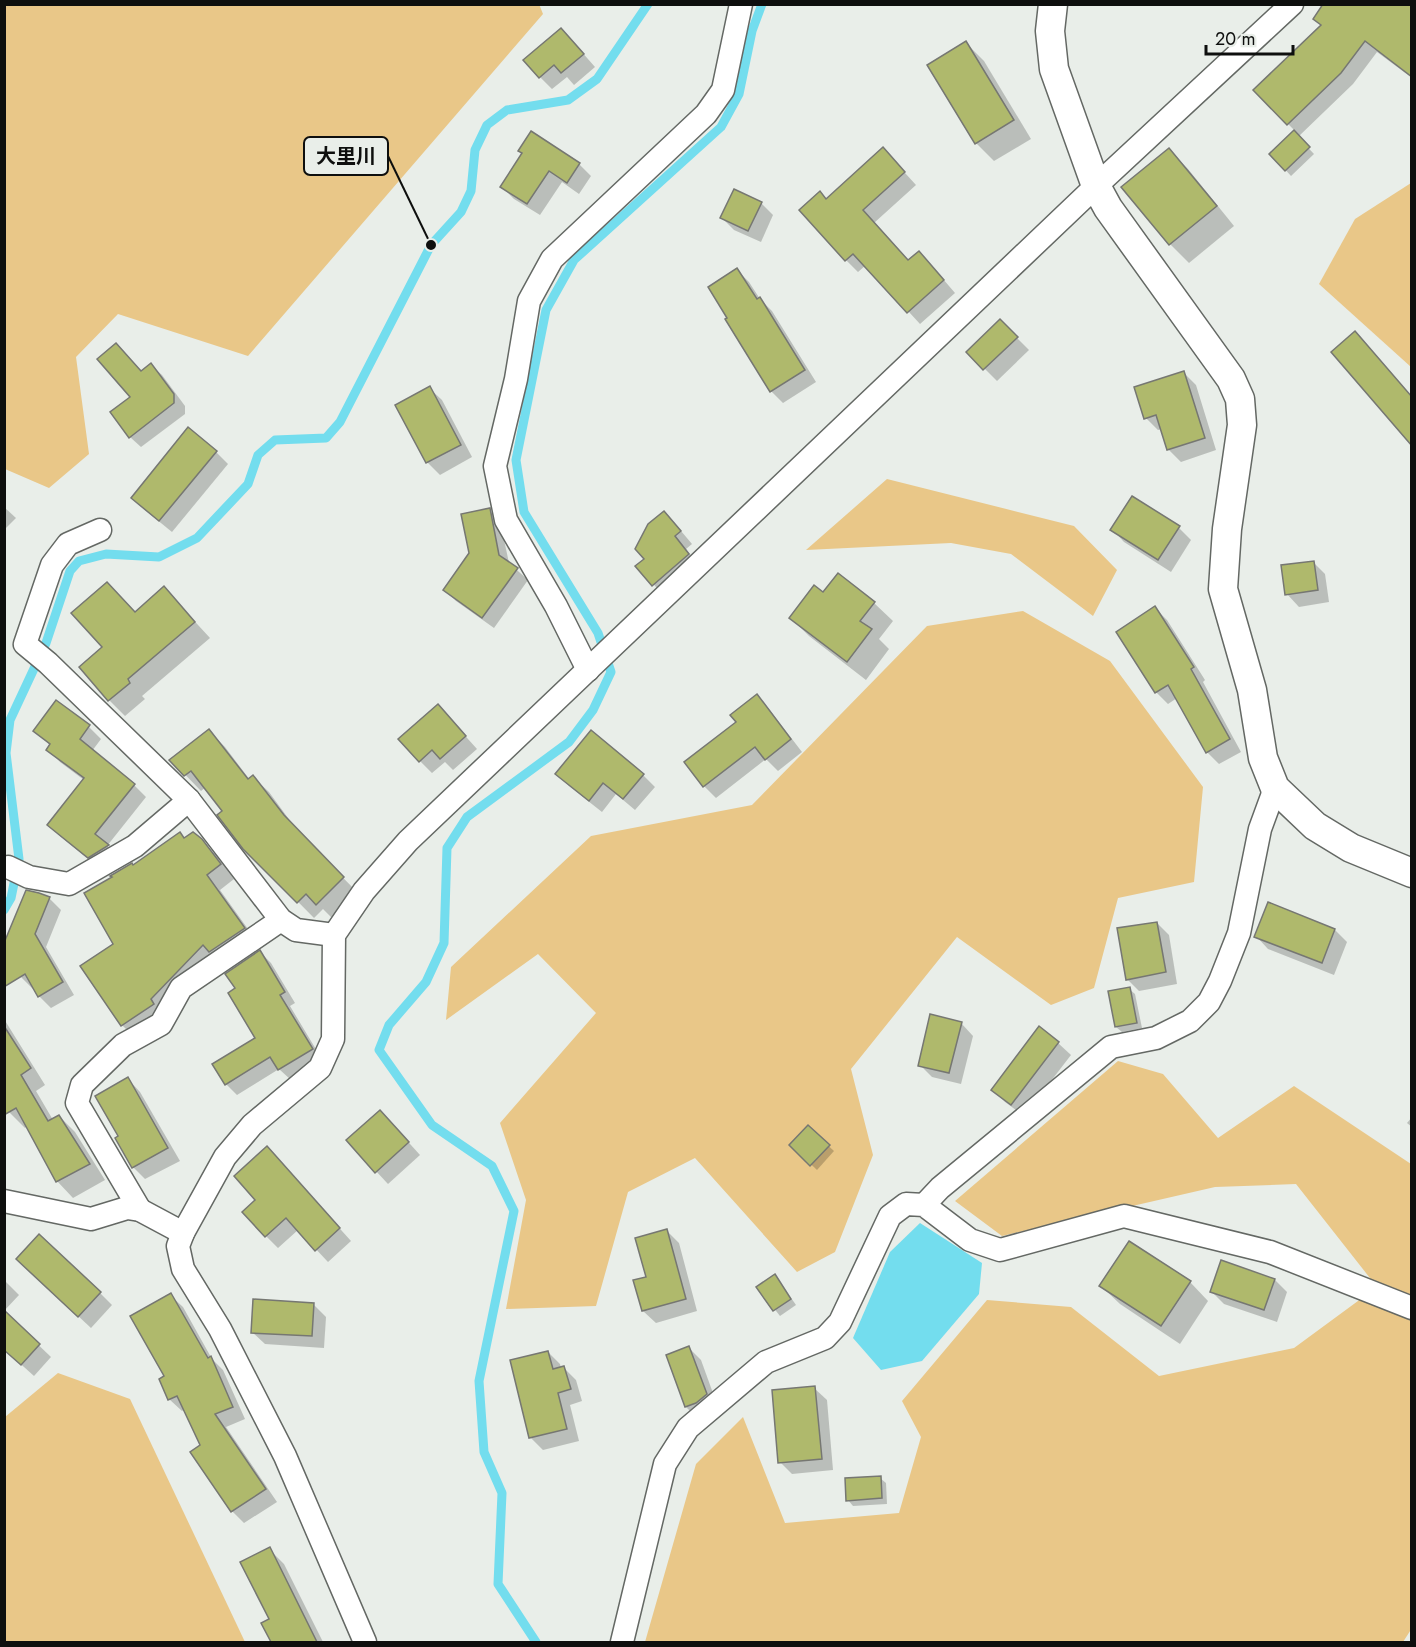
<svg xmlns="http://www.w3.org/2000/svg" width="1416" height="1647" viewBox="0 0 1416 1647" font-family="Jost,'Noto Sans JP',sans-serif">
  <rect width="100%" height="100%" fill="#e9eee9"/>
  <g fill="#e9c788">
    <polygon points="5,4 539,4 543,14 248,356 118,314 76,357 89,454 49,488 5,469"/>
    <polygon points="1411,183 1411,367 1319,284 1355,219"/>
    <polygon points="887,479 1074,526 1117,570 1093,616 1011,554 951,543 806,550"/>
    <polygon points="1023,611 1110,661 1203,787 1194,882 1118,898 1094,988 1051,1005 957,937 851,1069 873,1155 835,1252 797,1272 695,1158 628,1192 596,1306 506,1309 526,1200 500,1123 596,1013 538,954 446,1020 451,967 591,836 752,805 927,626"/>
    <polygon points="1118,1061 1163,1074 1218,1138 1294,1086 1411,1164 1412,1628 1403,1642 645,1642 696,1464 743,1417 785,1523 899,1513 921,1437 902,1401 987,1300 1071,1307 1159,1376 1294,1348 1377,1287 1296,1184 1215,1187 1002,1236 955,1201"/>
    <polygon points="58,1373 130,1399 245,1642 5,1642 5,1417"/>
  </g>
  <polygon fill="#73ddee" points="920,1223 982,1263 979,1294 922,1361 881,1370 853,1338 890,1252"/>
  <g fill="#0003">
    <polygon points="1412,4 1412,78 1377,52 1353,84 1298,137 1314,154 1291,176 1271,154 1295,131 1255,90 1322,26 1315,19"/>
    <polygon points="573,42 595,67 574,85 567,77 552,89 540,77"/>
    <polygon points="966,43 984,61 1031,139 994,161 976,143"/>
    <polygon points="1169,150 1188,169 1234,226 1189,263 1170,244 1124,187"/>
    <polygon points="523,154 579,164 591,176 579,194 562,182 540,215 514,199 502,187"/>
    <polygon points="895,162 916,185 874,223 909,261 931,265 955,293 920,324 866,265 858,272 846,260 827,201"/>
    <polygon points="761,203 773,215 761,242 734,230 722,218"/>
    <polygon points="737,270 749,282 760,299 772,311 816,382 783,403 771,391 729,318"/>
    <polygon points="1000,321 1029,350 997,381 968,352"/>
    <polygon points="151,365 162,375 185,406 185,414 141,447 130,437 132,397 141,372"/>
    <polygon points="1184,373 1196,385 1216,450 1181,462 1168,449 1162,429 1158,430 1146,418"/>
    <polygon points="429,388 442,400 472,457 440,475 427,462 397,405"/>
    <polygon points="216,452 228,464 172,532 145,510 133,498"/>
    <polygon points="1133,498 1179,528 1191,540 1171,572 1124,542 1112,529"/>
    <polygon points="4,507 16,518 4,530"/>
    <polygon points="489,510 500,521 509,563 528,580 494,628 456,601 445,590 471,553"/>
    <polygon points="676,525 692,544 686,549 700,567 665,597 637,566"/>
    <polygon points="1313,562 1325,574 1329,602 1299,607 1287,594"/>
    <polygon points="164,588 210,638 142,696 145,699 125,716 109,700 81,667 104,648 136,613"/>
    <polygon points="824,594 874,603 893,621 879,639 889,649 866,680 809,636 791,618"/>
    <polygon points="1155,608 1167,620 1205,680 1203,682 1241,752 1219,764 1207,752 1177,698 1168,704 1156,692"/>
    <polygon points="757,696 769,709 802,752 778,771 766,759 716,798 704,786 738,723"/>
    <polygon points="57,702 89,727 101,739 92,751 134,785 146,797 107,846 120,858 101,869 61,837 49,825 84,780 60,762 48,749 51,746 35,731"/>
    <polygon points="450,719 477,749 453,770 445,762 432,773 420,761"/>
    <polygon points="209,731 225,747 250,780 253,777 269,792 299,833 359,894 333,919 323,909 314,918 245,848 225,811 206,787 201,791 171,760"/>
    <polygon points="557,774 643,775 655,787 635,810 616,794 602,812 569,786"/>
    <polygon points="185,839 201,840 216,855 234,879 220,890 258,943 225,966 137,1040 122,1025 82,967 115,944 133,867"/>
    <polygon points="49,898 61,910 46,947 74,995 51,1008 39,996 35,988 33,989 21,977 4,949"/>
    <polygon points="1157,923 1169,935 1177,984 1139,991 1127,979"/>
    <polygon points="1335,930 1347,942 1334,975 1268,949 1256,936"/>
    <polygon points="260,952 271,963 295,1003 290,1006 323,1061 291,1080 279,1069 237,1095 226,1084 257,1038 237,989"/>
    <polygon points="1129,989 1135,994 1142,1028 1122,1032 1116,1027"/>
    <polygon points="4,1019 45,1085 36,1091 53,1120 59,1116 75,1132 105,1180 73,1198 57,1181 27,1126 25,1128 9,1112 4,1104"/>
    <polygon points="961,1023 973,1036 961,1084 932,1077 920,1065"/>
    <polygon points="1058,1043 1071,1055 1024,1116 1005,1102 993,1090"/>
    <polygon points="128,1079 140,1092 180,1161 145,1179 133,1167 120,1137"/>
    <polygon points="1412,1117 1412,1127 1407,1123"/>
    <polygon points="392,1124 420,1155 388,1184 348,1141"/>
    <polygon points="808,1127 834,1151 817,1170 791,1145"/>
    <polygon points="279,1161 351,1241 328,1262 298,1230 278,1248 266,1236 257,1200"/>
    <polygon points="667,1231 679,1243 697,1311 656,1323 643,1311 635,1281 648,1278"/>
    <polygon points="30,1271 100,1293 112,1305 91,1328"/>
    <polygon points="4,1280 19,1295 4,1311"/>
    <polygon points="1275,1280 1287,1292 1277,1322 1224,1304 1212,1292"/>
    <polygon points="780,1282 796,1305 780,1316 758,1288"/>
    <polygon points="1190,1282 1208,1301 1180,1344 1120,1304 1101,1286"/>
    <polygon points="170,1295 183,1307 212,1359 223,1370 245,1419 226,1427 277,1502 244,1523 232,1511 192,1452 201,1446 185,1409 182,1411 169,1399 166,1377"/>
    <polygon points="313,1304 326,1317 324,1348 265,1344 252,1332"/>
    <polygon points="4,1312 51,1357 34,1376 4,1349"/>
    <polygon points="689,1348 701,1360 718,1407 698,1419 686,1407"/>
    <polygon points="548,1352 560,1364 561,1368 564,1368 576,1380 582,1401 570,1405 579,1441 543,1450 531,1438 512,1361"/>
    <polygon points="814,1388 827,1400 833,1470 792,1474 780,1462"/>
    <polygon points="880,1478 886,1483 887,1504 853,1506 848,1500"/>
    <polygon points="269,1549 284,1564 323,1642 273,1642 263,1623 271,1620"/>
  </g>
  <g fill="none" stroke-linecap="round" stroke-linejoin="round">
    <g stroke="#73ddee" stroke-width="9">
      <polyline points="4,910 11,898 19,859 6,753 10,720 46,643 70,571 79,561 106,554 159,557 197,538 248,484 258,455 275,440 326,438 340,422 431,245 461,212 471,191 475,150 487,125 507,110 568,100 597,79 648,4"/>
      <polyline points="536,1642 498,1584 502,1493 484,1452 479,1381 514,1211 492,1166 432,1125 379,1050 389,1025 426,982 444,943 447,848 467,817 569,742 593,710 611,672 598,633 524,512 516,460 546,310 574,260 721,127 739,94 752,31 762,4"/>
    </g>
  </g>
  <g fill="#afb96c" stroke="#767772" stroke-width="1.5">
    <polygon points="1323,4 1412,4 1412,77 1365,41 1341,73 1287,125 1253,90 1321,25 1313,19"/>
    <polygon points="561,28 584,54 561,73 554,65 539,78 523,60"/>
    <polygon points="966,41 1014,120 975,144 927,65"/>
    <polygon points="1294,130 1310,147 1285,171 1269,154"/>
    <polygon points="531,131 580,163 567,183 549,171 527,204 500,187 522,153 518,151"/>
    <polygon points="883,147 905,172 863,210 908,260 919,251 944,280 907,313 853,254 845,261 799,210 820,191 826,199"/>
    <polygon points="1169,148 1217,206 1169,245 1121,187"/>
    <polygon points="734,189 762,202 748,231 720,218"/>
    <polygon points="737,268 757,299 760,297 805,370 770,392 725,319 727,318 708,287"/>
    <polygon points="1000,319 1018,337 983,370 966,352"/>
    <polygon points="1355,331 1412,397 1412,446 1331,352"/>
    <polygon points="116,343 141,371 151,363 174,394 174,403 129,438 110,412 130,397 97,359"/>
    <polygon points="1184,371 1205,438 1167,450 1156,415 1144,419 1134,387"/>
    <polygon points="430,386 461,445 426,463 395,405"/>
    <polygon points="188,427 217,451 159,521 131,498"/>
    <polygon points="1132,496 1180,526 1158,560 1110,530"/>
    <polygon points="490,508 499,555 518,568 482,618 443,590 469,553 461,514"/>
    <polygon points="664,511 681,531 675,536 689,554 652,586 635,566 644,559 635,549 648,524"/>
    <polygon points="1314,561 1318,590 1285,595 1281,565"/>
    <polygon points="838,573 875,602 860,621 872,629 847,662 789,618 814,585 823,592"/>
    <polygon points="107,582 135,612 164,586 195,622 128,679 130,683 108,701 79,667 102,647 71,613"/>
    <polygon points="1155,606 1194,667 1191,669 1230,739 1206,753 1168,685 1155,693 1116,632"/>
    <polygon points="757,694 791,739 765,760 755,747 703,787 684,762 736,722 730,715"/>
    <polygon points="56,700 90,725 80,739 135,784 95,834 109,845 88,858 47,825 84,778 46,750 50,744 33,731"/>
    <polygon points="438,704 466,736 440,759 432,750 419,762 398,739"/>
    <polygon points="209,729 248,779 253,775 284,815 344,877 316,905 306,894 297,903 243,849 217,815 222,811 191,771 184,776 169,760"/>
    <polygon points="591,730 644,774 623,799 603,783 589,801 555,774"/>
    <polygon points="180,832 184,838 193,832 202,839 221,864 207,875 245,928 209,952 203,945 151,999 154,1004 121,1026 80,966 113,944 84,893 112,877 110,876 132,863 133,865"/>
    <polygon points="26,890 39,893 50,897 35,934 63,982 38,997 25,974 4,987 4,943"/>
    <polygon points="1268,902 1335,929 1322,963 1254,937"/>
    <polygon points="1157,922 1166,972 1126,980 1117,928"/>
    <polygon points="260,950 285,992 280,995 313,1049 278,1070 270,1057 225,1085 212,1064 255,1038 228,993 235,988 225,974"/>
    <polygon points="1130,987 1137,1023 1115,1027 1108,991"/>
    <polygon points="930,1014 962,1022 949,1073 918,1066"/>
    <polygon points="4,1026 31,1068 21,1075 48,1121 59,1115 90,1164 56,1182 16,1108 4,1115"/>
    <polygon points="1039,1026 1059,1042 1011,1105 991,1090"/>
    <polygon points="128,1077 168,1148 132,1168 115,1138 118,1136 95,1096"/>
    <polygon points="380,1110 409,1142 375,1173 346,1140"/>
    <polygon points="808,1125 830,1145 810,1166 789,1145"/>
    <polygon points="267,1146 340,1228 315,1251 286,1218 265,1237 242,1212 255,1200 234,1176"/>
    <polygon points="667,1229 686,1299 642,1311 633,1280 646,1277 635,1238"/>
    <polygon points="39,1234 101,1292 78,1317 16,1259"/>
    <polygon points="1129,1241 1191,1281 1161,1326 1099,1286"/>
    <polygon points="1221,1260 1275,1279 1264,1310 1210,1292"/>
    <polygon points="775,1274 791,1299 773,1311 756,1287"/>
    <polygon points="171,1293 208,1358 211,1356 233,1407 215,1414 266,1489 231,1512 190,1452 200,1445 177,1396 168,1400 159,1379 164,1376 130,1316"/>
    <polygon points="253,1299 314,1303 312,1336 251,1333"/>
    <polygon points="4,1310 40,1344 21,1365 4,1350"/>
    <polygon points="689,1346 707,1394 696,1403 685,1407 666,1355"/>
    <polygon points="548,1351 553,1369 564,1366 571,1389 558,1393 567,1429 529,1438 510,1360"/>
    <polygon points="815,1386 822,1459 778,1463 772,1390"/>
    <polygon points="881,1476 882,1498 846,1501 845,1478"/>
    <polygon points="270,1547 317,1642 271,1642 261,1623 269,1619 240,1562"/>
  </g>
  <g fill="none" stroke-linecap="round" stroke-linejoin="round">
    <defs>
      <g id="minor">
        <polyline points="100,530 68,544 52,565 25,644 48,663 189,800 281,920 296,930 334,935"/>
        <polyline points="588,670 556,606 506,520 495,466 516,379 529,301 552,259 706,114 723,90 741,4"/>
        <polyline points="8,867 29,877 69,884 135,846 189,800"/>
        <polyline points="4,1201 91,1219 127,1208 140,1210 183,1233"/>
        <polyline points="924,1205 940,1188 1111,1047 1156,1038 1190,1021 1209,1002 1220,981 1239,933 1260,829 1275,788"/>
        <polyline points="140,1210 77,1103 82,1085 123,1045 161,1024 181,988 281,920"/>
        <polyline points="365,1642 285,1456 220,1329 183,1269 178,1246 183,1233 225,1157 252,1125 320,1068 333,1039 334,935 364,891 408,841 1096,186 1292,4"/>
        <polyline points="622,1642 665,1464 688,1428 766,1362 825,1338 840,1322 890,1216 906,1204 924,1205 970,1240 1000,1250 1124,1216 1270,1252 1412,1308"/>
      </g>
      <polyline id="tertiary" points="1053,4 1050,31 1054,69 1096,186 1108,208 1231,379 1240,399 1242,425 1227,529 1223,589 1252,690 1263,758 1275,788 1315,826 1351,848 1412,873"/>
    </defs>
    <use href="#minor" stroke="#646864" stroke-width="25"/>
    <use href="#tertiary" stroke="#646864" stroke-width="31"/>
    <use href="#minor" stroke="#fff" stroke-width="22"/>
    <use href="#tertiary" stroke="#fff" stroke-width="28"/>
  </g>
  <path fill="none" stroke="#0e0f0e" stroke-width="2" d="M431 245L388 156"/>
  <circle fill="#0e0f0e" stroke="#e9eee9" stroke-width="2" cx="431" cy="245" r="6"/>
  <rect fill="#e9eee9" stroke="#0e0f0e" stroke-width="2" x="304" y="137" width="84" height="38" rx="6"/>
  <g font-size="20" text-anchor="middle" font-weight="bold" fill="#0e0f0e">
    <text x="346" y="163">大里川</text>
  </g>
  <rect width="1416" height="1647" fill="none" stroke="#0e0f0e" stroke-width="12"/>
  <path d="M1206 45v9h87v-9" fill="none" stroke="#0e0f0e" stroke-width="3"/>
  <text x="1215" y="45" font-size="18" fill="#0e0f0e" stroke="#e9eee9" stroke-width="4.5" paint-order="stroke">20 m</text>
</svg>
